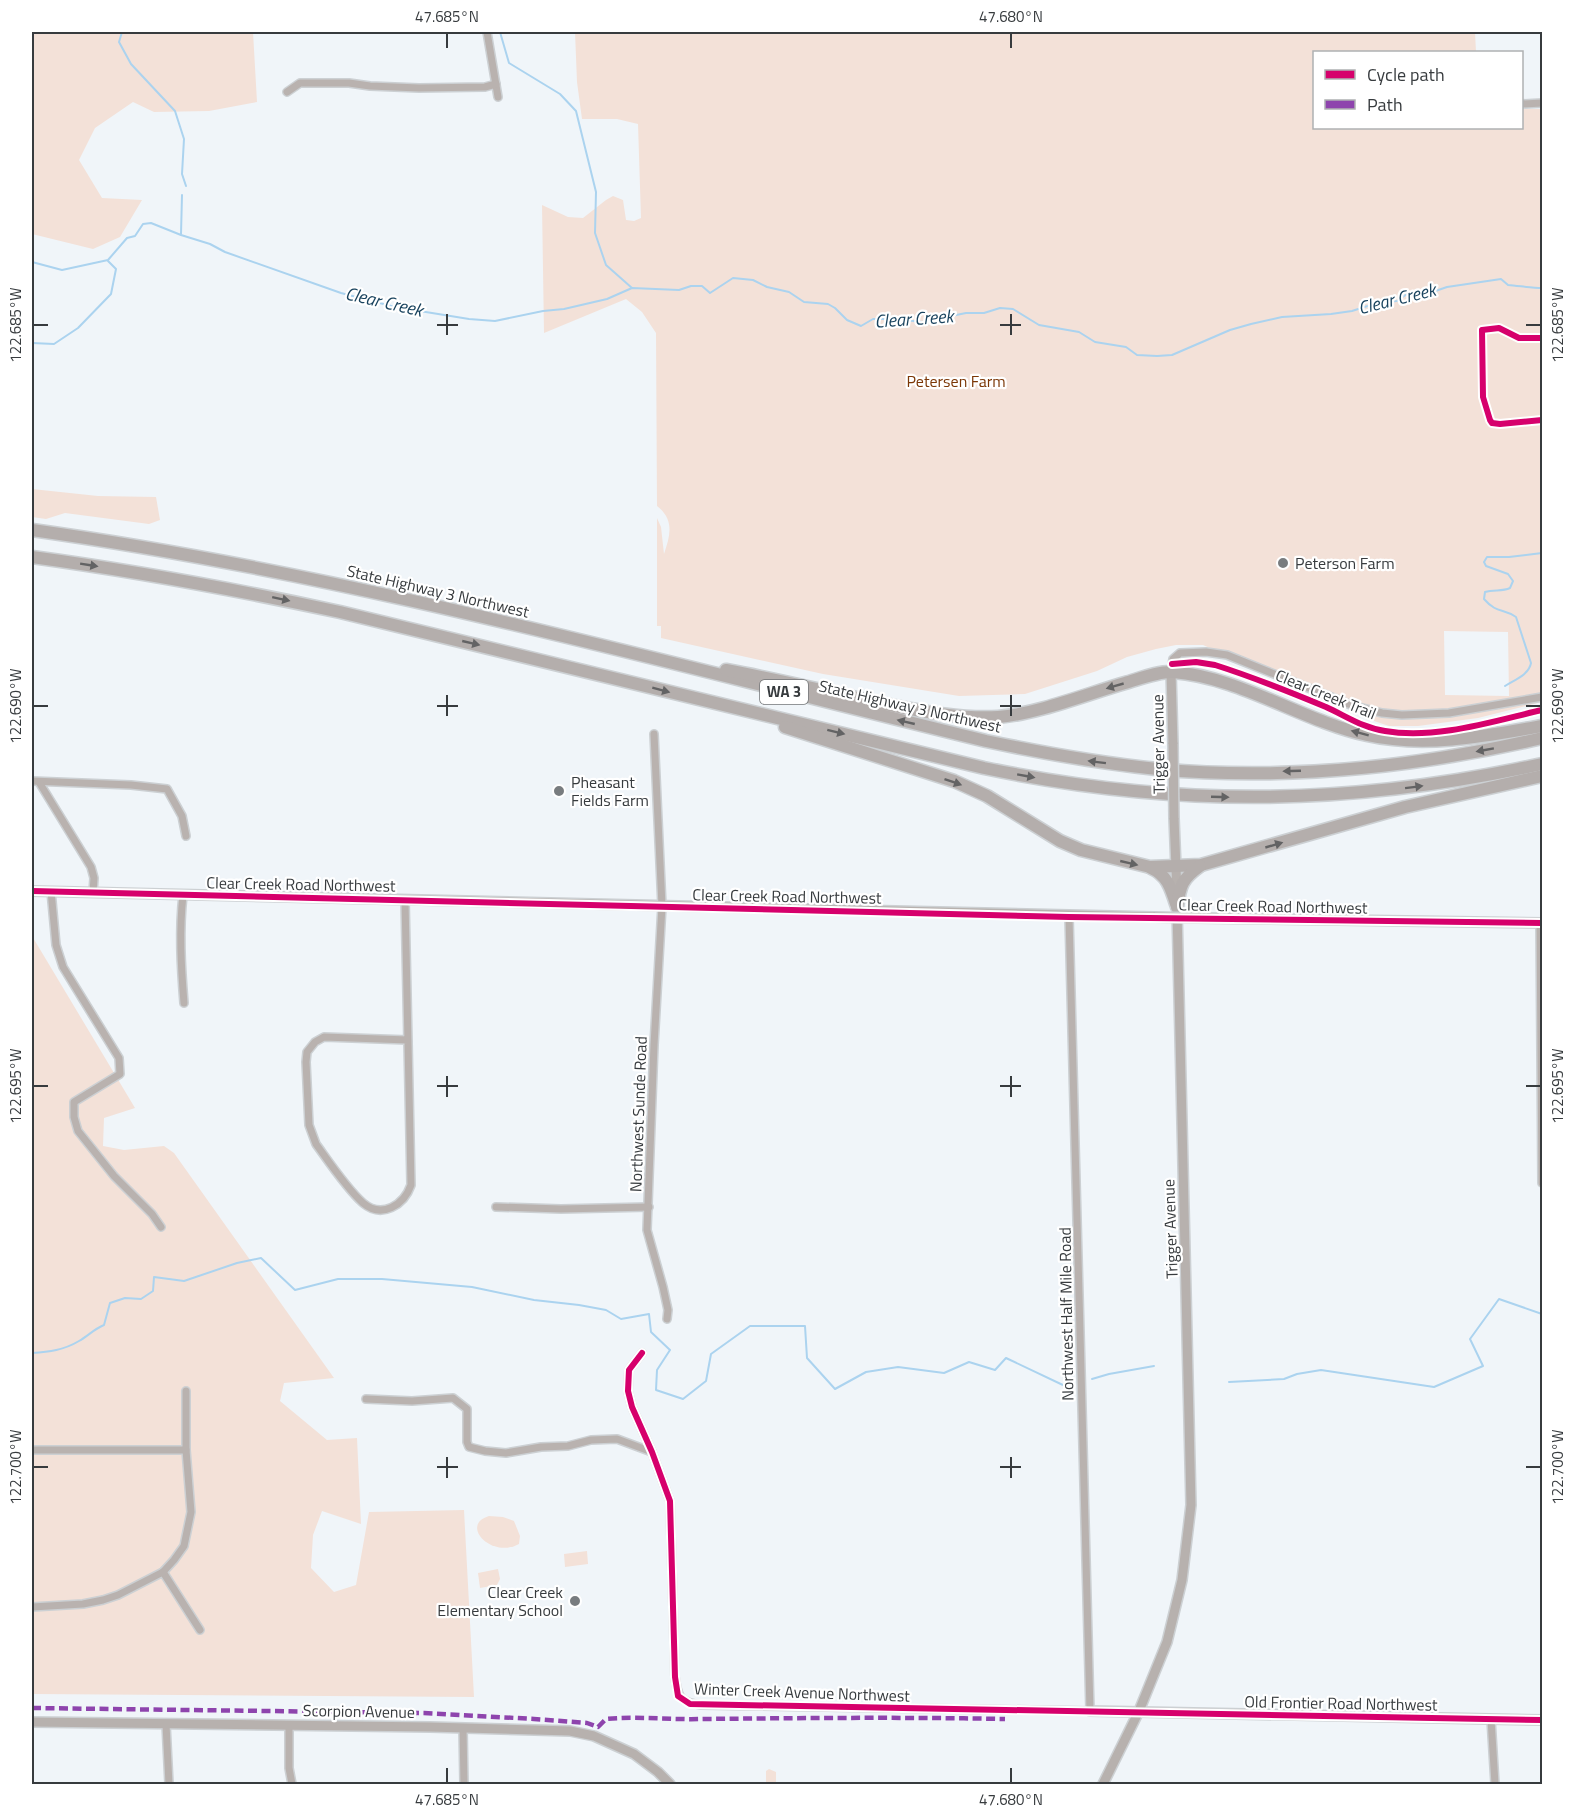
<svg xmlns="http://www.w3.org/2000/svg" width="1574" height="1816" viewBox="0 0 1574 1816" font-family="'Titillium Web',sans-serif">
  <rect width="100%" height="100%" fill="#f0f5f9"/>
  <g fill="#f3e1d8" fill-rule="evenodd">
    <polygon points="32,32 253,32 257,102 209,111 154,112 133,102 95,128 79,160 102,198 142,200 120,237 93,249 32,234"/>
    <path d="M575 32H1475L1476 52H1314V128H1522V109H1542V702L1478 718 1418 726H1389L1365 718 1366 711 1260 670 1203 645H1176L1156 649 1127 657 1097 671 1025 694 959 696 823 674 661 638V626H657V518L661 527 664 554C670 536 675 520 657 506L656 333 642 312 626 299 544 333 542 205 568 217 583 218 606 200 613 196 623 200 626 220 634 221 641 218 638 124 617 119H582L577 82ZM1444 631 1508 632 1509 696 1445 695Z"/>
    <polygon points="32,489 98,496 156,497 160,520 149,524 65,513 46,519 32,517"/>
    <polygon points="32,936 135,1108 104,1118 103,1146 124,1150 164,1146 174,1153 334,1378 284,1383 280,1401 327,1440 357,1438 361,1524 322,1511 313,1535 311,1568 334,1592 356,1585 369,1512 464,1510 474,1697 32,1694"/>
    <path d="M489 1516 503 1517 514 1521 520 1536 519 1544C492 1559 459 1525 489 1516Z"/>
    <polygon points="587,1551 588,1564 565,1567 564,1554"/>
    <polygon points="498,1569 500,1579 497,1585 480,1588 478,1573"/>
    <polygon points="769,1769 776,1772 776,1784 766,1784 766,1771"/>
  </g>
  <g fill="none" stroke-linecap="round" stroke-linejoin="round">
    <g stroke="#abd3ef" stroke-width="2">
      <polyline points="122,32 119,42 131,64 175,111 184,139 182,174 186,186"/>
      <polyline points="500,32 509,63 560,94 576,111 596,192 595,233 606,265 632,288"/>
      <polyline points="181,234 182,195"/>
      <path d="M32 262 62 270 108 260 127 238 135 236 143 224 151 223 181 235 210 244 225 252 341 293 395 307 469 319 495 321 543 311 564 309 607 299 632 288 679 290 691 286H702L710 293 733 278 753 280 767 287 789 292 804 302 828 304 835 308 847 320 861 326 873 319H896L922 322 966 313H984L1000 308 1013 309 1039 325 1079 332 1095 342 1126 347 1137 355 1157 356 1172 355 1230 330 1251 324 1282 317 1331 314 1352 311 1377 303 1397 301 1407 294 1421 296 1447 287 1501 279 1508 285C1520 286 1532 288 1542 288"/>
      <polyline points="32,343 54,344 78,328 111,294 116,269 108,261"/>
      <path d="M1505 686C1514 680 1529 675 1531 663L1516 617C1503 608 1497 614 1484 599L1485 592C1494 589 1502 592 1510 588L1513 581 1508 574 1486 566 1484 562 1487 557H1509L1542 553"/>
      <path d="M32 1353C49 1352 64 1350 79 1341 88 1336 94 1329 104 1325L110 1303 125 1298 141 1299 153 1291 154 1277 184 1281 237 1263 261 1258 295 1290 338 1279H382L472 1287 534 1300 579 1305 606 1310 621 1319 649 1314 651 1332 670 1350 657 1370 656 1390 683 1399 706 1381 711 1354 750 1326H805L807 1358 835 1389 866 1372 898 1367 944 1373 969 1362 995 1370 1006 1358 1065 1386"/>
      <polyline points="1092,1379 1109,1374 1154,1366"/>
      <polyline points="1229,1382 1284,1379 1297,1374 1321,1370 1434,1387 1483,1366 1470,1339 1499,1299 1542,1314"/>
    </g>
    <defs>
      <g id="street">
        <polyline points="487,32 498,97"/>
        <polyline points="287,92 300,83 349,83 370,86 419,88 485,87 496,84"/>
        <polyline points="1522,104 1542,103"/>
        <polyline points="1171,672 1173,659 1180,653 1206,652 1227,655 1351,705 1382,713 1402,715 1449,713 1542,697"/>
        <polyline points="654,734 662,906 654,1045 647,1230 663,1287 668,1310 667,1319"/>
        <polyline points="32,781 131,785 167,789 182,816 186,836"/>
        <polyline points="39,782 91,867 94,878 93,892"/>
        <polyline points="51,891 56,945 63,967 119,1058 120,1074 74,1102 74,1117 78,1131 114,1176 152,1214 161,1227"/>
        <path d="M183 895C179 931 181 966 184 1003"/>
        <path d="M405 900 411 1185C404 1205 382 1219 363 1203 347 1189 329 1162 316 1144L309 1125 306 1062 307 1052 315 1042 324 1037 408 1040"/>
        <polyline points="1540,923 1542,1183"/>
        <polyline points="496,1207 561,1209 649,1207"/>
        <path d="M642 1353 629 1370 628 1391 632 1407 652 1452 670 1501 675 1677C678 1697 679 1702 701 1705L1090 1711 1069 917"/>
        <polyline points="366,1399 412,1401 453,1398 467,1409 467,1442 469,1447 485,1451 506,1453 541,1447 568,1446 591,1440 617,1439 652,1452"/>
        <polyline points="32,1450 186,1450"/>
        <polyline points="163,1572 200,1630"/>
        <polyline points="32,1607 83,1604 103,1600 118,1595 163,1572 174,1560 184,1546 191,1512 186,1450 186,1391"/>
        <polyline points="1491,1719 1495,1784"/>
        <polyline points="166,1724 169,1784"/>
        <polyline points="289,1725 289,1768 292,1784"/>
        <polyline points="463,1728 464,1784"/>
      </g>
      <g id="secondary">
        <polyline points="1171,672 1173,744"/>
        <polyline points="1174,818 1177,893"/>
        <polyline points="32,891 1155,917"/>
        <polyline points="1198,918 1542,923"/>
        <polyline points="1090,1711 1542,1720"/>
        <polyline points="32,1722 430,1727 570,1731 594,1736 634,1754 658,1772 670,1784"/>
        <polyline points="1103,1784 1139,1711 1167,1642 1182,1580 1191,1505 1177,910"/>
      </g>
      <g id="highway">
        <path d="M32 530C354 575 670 664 986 741 1043 753 1099 763 1157 769 1285 781 1417 767 1542 738"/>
        <path d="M32 557C135 571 238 590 340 612L984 768C1176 808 1351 806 1542 764"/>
        <path d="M726 670C781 680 835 694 890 705 926 712 962 719 998 717 1037 714 1087 694 1125 683 1139 679 1159 671 1173 672 1240 677 1302 721 1367 735 1424 748 1486 736 1542 726"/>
        <polyline points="785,727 954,781 987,796 1060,841 1081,850 1150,867 1201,865 1405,807 1542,776"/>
        <path d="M1151 868C1167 875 1171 888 1176 904"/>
        <path d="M1177 907C1180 885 1182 879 1200 866"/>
      </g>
    </defs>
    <use href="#street" stroke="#ccd0d3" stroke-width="10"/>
    <use href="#secondary" stroke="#ccd0d3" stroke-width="12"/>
    <use href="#highway" stroke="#ccd0d3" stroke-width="15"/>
    <use href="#street" stroke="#b9b2af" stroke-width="7"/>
    <use href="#secondary" stroke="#b7b1ae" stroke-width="9"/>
    <use href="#highway" stroke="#b4aeac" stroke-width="12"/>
    <defs>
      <g id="secondary-bridge">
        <polyline points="1173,744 1174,818"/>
        <polyline points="1155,917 1198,918"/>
      </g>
    </defs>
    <use href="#secondary-bridge" stroke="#ccd0d3" stroke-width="12" stroke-linecap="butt"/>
    <use href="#secondary-bridge" stroke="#b7b1ae" stroke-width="9"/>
    <path stroke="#8e44ad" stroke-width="4.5" stroke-dasharray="9 4.5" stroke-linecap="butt" d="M32 1708 424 1713 534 1719 587 1723 598 1727 606 1719C638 1716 670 1720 702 1719 803 1718 904 1717 1005 1719"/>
    <defs>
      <g id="cycleway">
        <polyline points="1542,338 1519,338 1499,328 1482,330 1483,397 1490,420 1492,423 1500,424 1542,420"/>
        <path d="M1172 664 1196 662 1215 665C1253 677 1290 692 1326 707 1346 716 1363 728 1385 731 1435 740 1494 721 1542 710"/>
        <polyline points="32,891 1069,917 1542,923"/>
        <polyline points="642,1353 629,1370 628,1391 632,1407 652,1452 670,1501 675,1677 678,1696 690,1704 1542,1720"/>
      </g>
    </defs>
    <use href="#cycleway" stroke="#fff" stroke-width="10"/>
    <use href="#cycleway" stroke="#d6006c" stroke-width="6"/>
  </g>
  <defs><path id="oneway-solid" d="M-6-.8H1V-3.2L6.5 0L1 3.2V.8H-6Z" transform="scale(1.5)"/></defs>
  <g fill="#636364">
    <use href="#oneway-solid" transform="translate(89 565) rotate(9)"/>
    <use href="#oneway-solid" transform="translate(281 599) rotate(12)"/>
    <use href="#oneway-solid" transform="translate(471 643) rotate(13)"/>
    <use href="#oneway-solid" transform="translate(1115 686) rotate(164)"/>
    <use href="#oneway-solid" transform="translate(661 690) rotate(15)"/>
    <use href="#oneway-solid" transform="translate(906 722) rotate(-167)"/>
    <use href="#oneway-solid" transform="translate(836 732) rotate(14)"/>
    <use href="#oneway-solid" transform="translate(1360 733) rotate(-165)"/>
    <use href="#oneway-solid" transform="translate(1485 750) rotate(170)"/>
    <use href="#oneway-solid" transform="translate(1097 762) rotate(-173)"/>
    <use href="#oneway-solid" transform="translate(1292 771) rotate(178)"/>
    <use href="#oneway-solid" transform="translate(1026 776) rotate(10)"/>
    <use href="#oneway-solid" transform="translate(953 782) rotate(19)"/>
    <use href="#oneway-solid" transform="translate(1414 787) rotate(-7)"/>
    <use href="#oneway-solid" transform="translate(1220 797) rotate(2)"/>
    <use href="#oneway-solid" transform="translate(1274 845) rotate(-16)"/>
    <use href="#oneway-solid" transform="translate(1129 863) rotate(13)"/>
  </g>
  <path fill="none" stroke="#373b3e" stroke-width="2" d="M447 33V48M1011 33V48M447 314V335M1011 314V335M33 325H48M437 325H458M1000 325H1021M1526 325H1541M447 695V716M1011 695V716M33 706H48M437 706H458M1000 706H1021M1526 706H1541M447 1076V1097M1011 1076V1097M33 1086H48M437 1086H458M1000 1086H1021M1526 1086H1541M447 1457V1478M1011 1457V1478M33 1467H48M437 1467H458M1000 1467H1021M1526 1467H1541M447 1768V1783M1011 1768V1783"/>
  <g fill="#787c7f" stroke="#fff" stroke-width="2">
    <circle cx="1283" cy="563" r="6"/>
    <circle cx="559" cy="791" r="6"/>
    <circle cx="575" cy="1601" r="6"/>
  </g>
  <g text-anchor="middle" stroke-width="4.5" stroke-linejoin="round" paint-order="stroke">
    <rect fill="#fff" stroke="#737678" stroke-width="1.5" x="760" y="680" width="48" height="24" rx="4.5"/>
    <g font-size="15" font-weight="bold" fill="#373b3e">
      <text x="784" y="697">WA 3</text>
    </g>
    <g font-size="16" fill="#7b3605" stroke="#fff">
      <text x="956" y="387">Petersen Farm</text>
    </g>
    <g font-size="16" fill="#373b3e" stroke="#fff" text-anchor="start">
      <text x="1295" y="569">Peterson Farm</text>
      <text x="571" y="788">Pheasant<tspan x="571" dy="18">Fields Farm</tspan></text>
      <text x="563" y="1598" text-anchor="end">Clear Creek<tspan x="563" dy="18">Elementary School</tspan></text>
    </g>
    <g font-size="16" fill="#373b3e" stroke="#fff">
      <text transform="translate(438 591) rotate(13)" y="6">State Highway 3 Northwest</text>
      <text transform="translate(1326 694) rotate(22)" y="6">Clear Creek Trail</text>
      <text transform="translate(910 706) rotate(13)" y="6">State Highway 3 Northwest</text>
      <text transform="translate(1158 744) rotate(-91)" y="6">Trigger Avenue</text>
      <text transform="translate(301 884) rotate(1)" y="6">Clear Creek Road Northwest</text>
      <text transform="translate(787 896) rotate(1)" y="6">Clear Creek Road Northwest</text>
      <text transform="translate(1273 906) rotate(1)" y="6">Clear Creek Road Northwest</text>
      <text transform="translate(638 1114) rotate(-88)" y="6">Northwest Sunde Road</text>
      <text transform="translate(1170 1229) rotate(-92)" y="6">Trigger Avenue</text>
      <text transform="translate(1066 1314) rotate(-91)" y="6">Northwest Half Mile Road</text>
      <text transform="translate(802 1692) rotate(2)" y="6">Winter Creek Avenue Northwest</text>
      <text transform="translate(1341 1703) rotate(1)" y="6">Old Frontier Road Northwest</text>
      <text transform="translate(359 1711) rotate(1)" y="6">Scorpion Avenue</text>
    </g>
    <g font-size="18" font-style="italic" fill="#19435e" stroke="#fff">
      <text transform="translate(1397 299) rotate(-14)" y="6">Clear Creek</text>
      <text transform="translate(384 302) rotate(13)" y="6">Clear Creek</text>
      <text transform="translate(914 319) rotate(-4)" y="6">Clear Creek</text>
    </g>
  </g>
  <rect width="1574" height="1816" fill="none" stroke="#ffffff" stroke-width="66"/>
  <rect x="1313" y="51" width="210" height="78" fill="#ffffff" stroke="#afb1b2" stroke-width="1.5"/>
  <rect x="1325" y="70" width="30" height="9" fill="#d6006c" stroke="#afb1b2" stroke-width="1.5"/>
  <text x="1367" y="81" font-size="18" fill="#373b3e">Cycle path</text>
  <rect x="1325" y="100" width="30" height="9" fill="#8e44ad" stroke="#afb1b2" stroke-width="1.5"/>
  <text x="1367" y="111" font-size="18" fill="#373b3e">Path</text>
  <rect x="33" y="33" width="1508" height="1750" fill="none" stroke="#373b3e" stroke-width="2"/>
  <g font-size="15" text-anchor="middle" fill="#373b3e">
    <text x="447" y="22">47.685°N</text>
    <text x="1011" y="22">47.680°N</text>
    <text transform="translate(1558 325) rotate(-90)" y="5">122.685°W</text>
    <text transform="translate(16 325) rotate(-90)" y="5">122.685°W</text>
    <text transform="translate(1558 706) rotate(-90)" y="5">122.690°W</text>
    <text transform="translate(16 706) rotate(-90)" y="5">122.690°W</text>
    <text transform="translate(1558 1086) rotate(-90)" y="5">122.695°W</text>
    <text transform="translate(16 1086) rotate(-90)" y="5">122.695°W</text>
    <text transform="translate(1558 1467) rotate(-90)" y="5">122.700°W</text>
    <text transform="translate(16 1467) rotate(-90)" y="5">122.700°W</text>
    <text x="447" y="1805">47.685°N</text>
    <text x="1011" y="1805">47.680°N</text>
  </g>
</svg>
